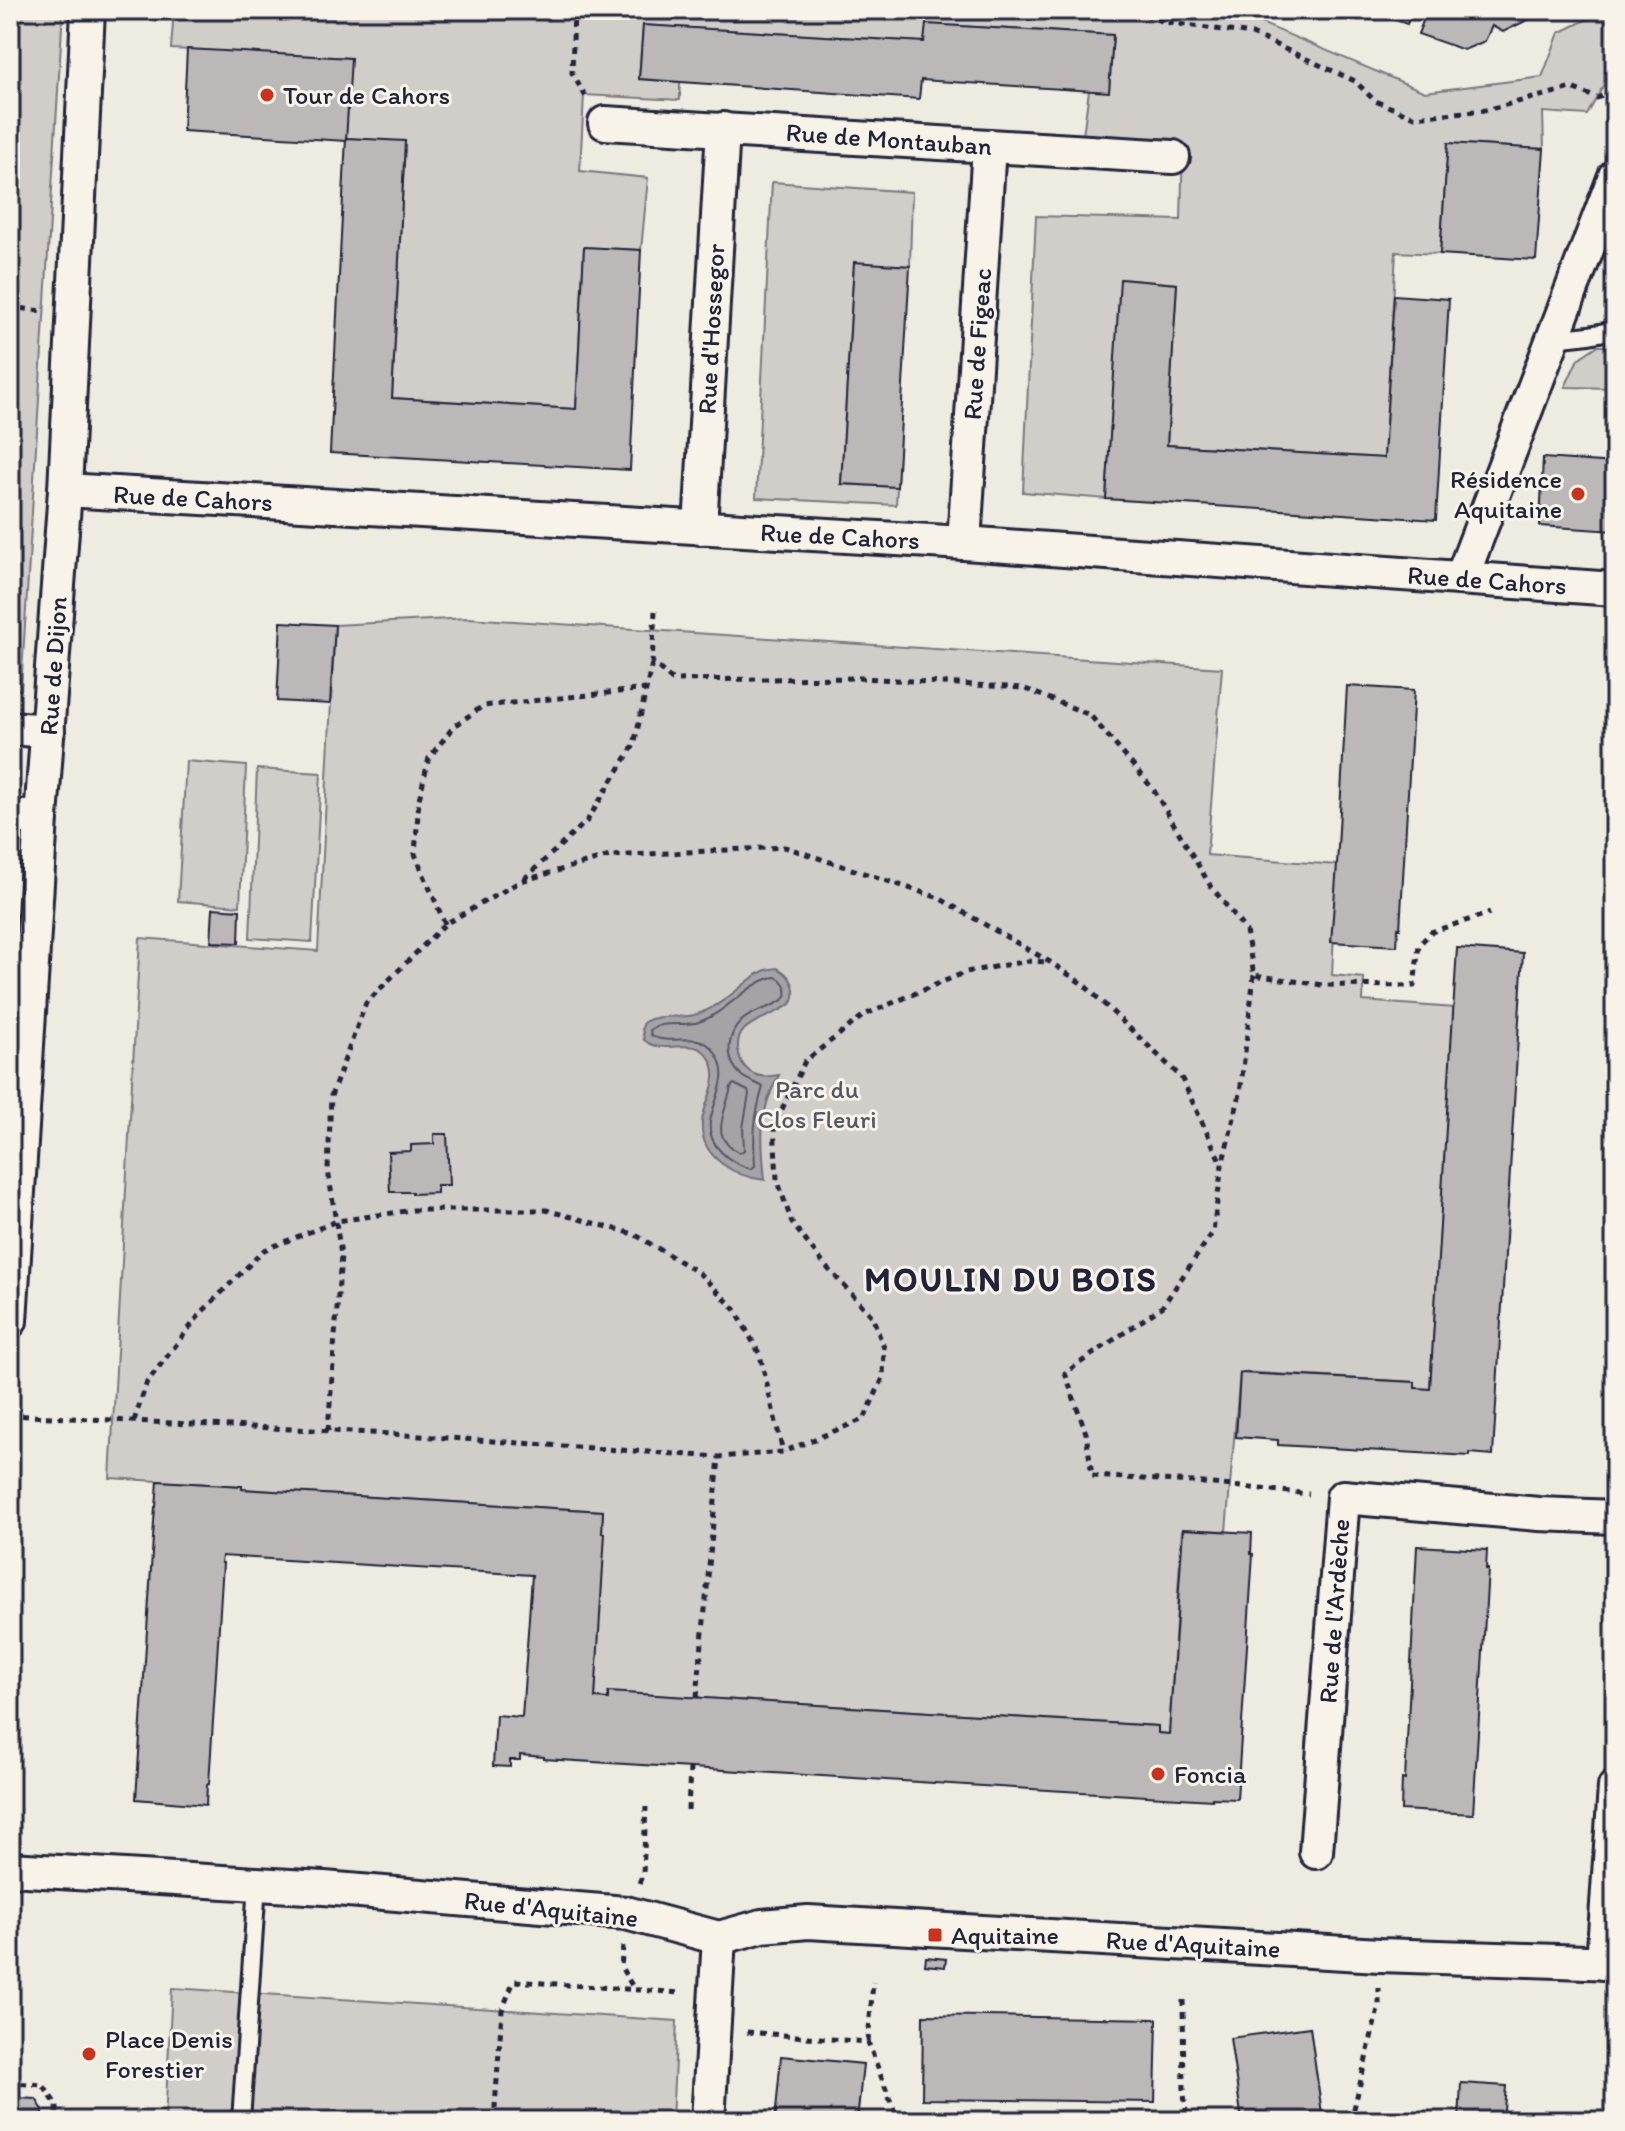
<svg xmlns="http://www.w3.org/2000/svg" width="1625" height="2131" viewBox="0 0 1625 2131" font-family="Itim,sans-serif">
  <rect width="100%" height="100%" fill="#eeebe1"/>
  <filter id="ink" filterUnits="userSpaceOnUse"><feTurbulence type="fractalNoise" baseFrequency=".0125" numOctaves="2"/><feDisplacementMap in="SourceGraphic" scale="16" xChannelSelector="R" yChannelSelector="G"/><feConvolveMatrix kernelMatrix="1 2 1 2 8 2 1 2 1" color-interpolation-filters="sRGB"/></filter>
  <g filter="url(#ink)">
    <g fill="#d1cdc9" stroke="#7a7882" stroke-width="2">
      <polygon points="10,10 63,10 21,690 10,689"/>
      <path d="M174 10H1230L1425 92 1542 77 1559 33 1606 10H1610C1625 52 1607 80 1587 115L1543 112 1544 149 1448 143 1440 254 1396 252 1384 458 1167 445 1177 284 1121 279 1106 499 1023 492 1036 216 1181 220 1183 142 1083 136 1089 90 1109 91 1113 35 927 24 924 42 643 25 639 79 680 82V100L584 95 580 171 648 178 641 250 584 247 576 409 392 398 405 142 346 138 350 58 171 49Z"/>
      <polygon points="772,182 912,192 910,266 854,263 841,484 897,487 896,505 756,498"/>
      <polygon points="1597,346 1615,346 1615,388 1565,387 1578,359"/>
      <polygon points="468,618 1222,668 1207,855 1337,865 1332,975 1364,978 1363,1001 1454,1008 1430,1389 1415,1388 1415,1382 1240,1372 1226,1531 1182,1529 1169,1734 1158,1733 1157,1726 608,1692 608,1699 595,1698 603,1511 242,1489 241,1486 110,1478 140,938 318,951 335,625"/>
      <polygon points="186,761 246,766 240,906 178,901"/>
      <polygon points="257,769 321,773 312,942 250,938"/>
      <polygon points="172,1988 677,2021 672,2121 165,2121"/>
    </g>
    <path fill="#a6a3a6" stroke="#716f7b" stroke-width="2" d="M777 968C791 975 797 987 793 1001 777 1020 730 1018 739 1054 740 1060 743 1066 748 1070 757 1078 768 1077 779 1075 758 1112 761 1140 765 1180 735 1177 699 1157 702 1122 704 1099 724 1079 708 1056 693 1035 665 1057 644 1040L642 1028 644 1022C660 1013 677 1019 694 1015 717 1009 738 989 757 974L766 970Z"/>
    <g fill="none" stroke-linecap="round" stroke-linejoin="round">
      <g stroke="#575666" stroke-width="2">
        <path d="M775 977C783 979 788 989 786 997 777 1006 763 1008 752 1014 728 1025 721 1057 742 1076 748 1081 757 1083 763 1087 754 1116 753 1135 755 1166L751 1169C730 1163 707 1146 710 1122 714 1096 733 1077 714 1051 697 1028 671 1048 651 1035L650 1030C662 1020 684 1027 699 1022 726 1013 749 981 775 977Z"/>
        <path d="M734 1084 748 1091 749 1094 743 1128 744 1150 740 1153C707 1137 726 1113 731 1087Z"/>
      </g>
    </g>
    <g fill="#bbb8b7" stroke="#22223b" stroke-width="2">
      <polygon points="1366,10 1413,10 1407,24"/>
      <polygon points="1424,10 1543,10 1542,13 1503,32 1492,26 1485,41 1464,50 1418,34 1427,11"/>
      <polygon points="926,24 1113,35 1109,92 921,80 919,99 639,79 643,25 924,42"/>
      <polygon points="187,49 351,58 346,141 183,131"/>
      <polygon points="346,138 405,141 392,398 576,409 584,247 641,250 630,470 330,453"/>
      <polygon points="1448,143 1544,149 1536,260 1440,254"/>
      <polygon points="854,262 910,266 897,487 841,484"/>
      <polygon points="1120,279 1177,284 1167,445 1384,458 1394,295 1449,299 1436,520 1106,499"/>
      <polygon points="1543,458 1615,463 1615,531 1540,526"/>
      <polygon points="281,622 335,625 330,704 277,701"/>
      <polygon points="1347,686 1414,690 1400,929 1398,928 1397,946 1331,942 1337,865"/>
      <polygon points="213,908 240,910 239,943 211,942"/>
      <polygon points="1457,948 1523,953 1493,1455 1470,1453 1470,1456 1278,1445 1278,1440 1236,1437 1240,1373 1415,1382 1415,1388 1430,1389"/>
      <polygon points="434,1134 447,1134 449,1185 437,1185 437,1193 412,1194 412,1192 390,1192 388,1152 411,1151 411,1145 434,1144"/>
      <polygon points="158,1481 242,1486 242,1489 603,1511 602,1533 605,1533 595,1698 608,1699 608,1692 1158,1726 1158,1733 1169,1734 1183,1529 1252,1533 1251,1554 1253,1554 1237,1799 1212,1798 1212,1800 544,1759 544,1757 520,1755 520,1760 510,1760 510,1767 493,1766 496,1715 522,1717 532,1575 222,1556 221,1563 223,1563 209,1784 207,1785 206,1805 136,1799 155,1507 156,1507"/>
      <polygon points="1417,1546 1487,1550 1486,1569 1488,1569 1473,1814 1401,1810 1402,1779 1405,1780"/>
      <polygon points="926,1957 946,1959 945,1967 925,1965"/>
      <polygon points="923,2015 1157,2019 1155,2102 922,2099"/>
      <polygon points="1310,2027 1323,2121 1242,2121 1230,2038"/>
      <polygon points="781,2056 863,2064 857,2121 775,2121"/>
      <polygon points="1461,2083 1506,2086 1503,2121 1459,2121"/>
      <polygon points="17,2098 36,2099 43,2110 43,2121 10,2121 10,2105"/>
    </g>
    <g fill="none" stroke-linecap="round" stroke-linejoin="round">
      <defs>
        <g id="lane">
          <polyline points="1553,339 1589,335 1615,330"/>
          <polyline points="241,2121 257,1884"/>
        </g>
        <g id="street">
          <polyline points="605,123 1173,157"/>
          <polyline points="65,490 964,543 1615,589"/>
          <polyline points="700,528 723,129"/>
          <polyline points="964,543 989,146"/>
          <polyline points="1462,577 1615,176"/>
          <polyline points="10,728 48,731"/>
          <polyline points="10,816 41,818"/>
          <polyline points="10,1321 41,818 65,490 88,10"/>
          <polyline points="1316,1852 1343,1497 1539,1514 1615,1517"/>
          <polyline points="10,1869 324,1888 626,1913 719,1938 762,1926 808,1922 1380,1955 1615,1963"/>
          <polyline points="1603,1963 1615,1787"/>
          <polyline points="708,2121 719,1938"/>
        </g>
      </defs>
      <use href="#lane" stroke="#22223b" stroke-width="22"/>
      <use href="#street" stroke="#22223b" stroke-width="38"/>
      <g stroke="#22223b" stroke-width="5" stroke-dasharray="6 6" stroke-linecap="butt">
        <polyline points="574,10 572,73 586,97"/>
        <polyline points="1134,10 1164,22 1252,34 1355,81 1375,101 1415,117 1486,110 1572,88 1597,98 1615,91"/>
        <polyline points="10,307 42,311"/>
        <polyline points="655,611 652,662 672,680 863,678 1023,688 1090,715 1153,789 1210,885 1246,931 1254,975 1322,985 1414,986 1419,945 1431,932 1490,913"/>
        <polyline points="524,879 587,821 634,745 652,663"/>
        <polyline points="445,924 415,854 419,799 429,758 454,726 483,706 646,689"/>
        <polyline points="1254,975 1240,1094 1222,1165 1213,1232 1162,1307 1065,1373 1086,1433 1092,1476 1194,1482 1309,1494"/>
        <polyline points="10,1415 392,1434 719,1457 783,1452 864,1419 883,1378 884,1348 872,1316 823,1263 792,1223 777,1179 774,1126 805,1061 864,1015 966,972 1028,961 1050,962"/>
        <polyline points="134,1421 147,1382 201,1313 264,1250 337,1221 413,1210 546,1210 634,1234 699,1273 735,1309 760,1355 783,1452"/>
        <polyline points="328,1431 341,1255 328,1170 331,1096 366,1003 445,924 521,881 610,856 785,847 939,898 1050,962 1084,985 1181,1077 1222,1165"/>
        <polyline points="697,1697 719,1457"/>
        <polyline points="688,1810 690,1768"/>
        <polyline points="639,1883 643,1874 646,1807"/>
        <polyline points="623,1946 621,1967 634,1989"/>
        <polyline points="1183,2000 1184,2094 1187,2121"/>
        <polyline points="747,2032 868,2042 898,2121"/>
        <polyline points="868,2042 873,1982"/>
        <polyline points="10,2085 12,2083 43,2085 57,2106 57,2121"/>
        <polyline points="57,2119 94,2121"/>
        <polyline points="494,2121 502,2010 514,1981 682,1993"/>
        <polyline points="1351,2121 1379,2005 1379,1988"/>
      </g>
      <use href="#lane" stroke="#f7f3e8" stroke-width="16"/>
      <use href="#street" stroke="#f7f3e8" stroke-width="32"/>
    </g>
  </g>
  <g fill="#c8321e" stroke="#f7f3e8" stroke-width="3">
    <circle cx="267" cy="95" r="8"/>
    <circle cx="1578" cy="494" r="8"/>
    <circle cx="1158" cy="1774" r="8"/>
    <rect x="927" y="1927" width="16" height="16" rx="4"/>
    <circle cx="89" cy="2054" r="8"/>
  </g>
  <g text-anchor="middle" stroke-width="6" stroke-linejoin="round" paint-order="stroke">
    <g font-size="26" fill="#22223b" stroke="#f7f3e8" text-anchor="start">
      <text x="283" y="104">Tour de Cahors</text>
      <text x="1562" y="488" text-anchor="end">Résidence<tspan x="1562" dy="30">Aquitaine</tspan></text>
      <text x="1174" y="1783">Foncia</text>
      <text x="951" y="1944">Aquitaine</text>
      <text x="105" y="2048">Place Denis<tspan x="105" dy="30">Forestier</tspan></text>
    </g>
    <g font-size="26" fill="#22223b" stroke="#f7f3e8">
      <text transform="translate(889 139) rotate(4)" y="9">Rue de Montauban</text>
      <text transform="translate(711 329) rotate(-87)" y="9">Rue d'Hossegor</text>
      <text transform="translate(977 344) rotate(-86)" y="9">Rue de Figeac</text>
      <text transform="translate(193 498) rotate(3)" y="9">Rue de Cahors</text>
      <text transform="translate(840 536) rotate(3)" y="9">Rue de Cahors</text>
      <text transform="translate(1487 580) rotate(4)" y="9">Rue de Cahors</text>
      <text transform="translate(53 666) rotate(-86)" y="9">Rue de Dijon</text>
      <text transform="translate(1334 1611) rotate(-86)" y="9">Rue de l'Ardèche</text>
      <text transform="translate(551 1909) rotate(6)" y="9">Rue d'Aquitaine</text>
      <text transform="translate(1193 1944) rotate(3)" y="9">Rue d'Aquitaine</text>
    </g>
    <g font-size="26" fill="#575566" stroke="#f7f3e8">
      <text x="817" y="1098">Parc du<tspan x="817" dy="30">Clos Fleuri</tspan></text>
    </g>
    <g font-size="34" font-weight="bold" letter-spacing="2" fill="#22223b" stroke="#f7f3e8">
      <text x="1011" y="1291">MOULIN DU BOIS</text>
    </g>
  </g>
  <rect width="1625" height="2131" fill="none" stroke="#f7f3e8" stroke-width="40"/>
  <rect x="20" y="20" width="1585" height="2091" fill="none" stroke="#22223b" stroke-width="3" filter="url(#ink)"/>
</svg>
